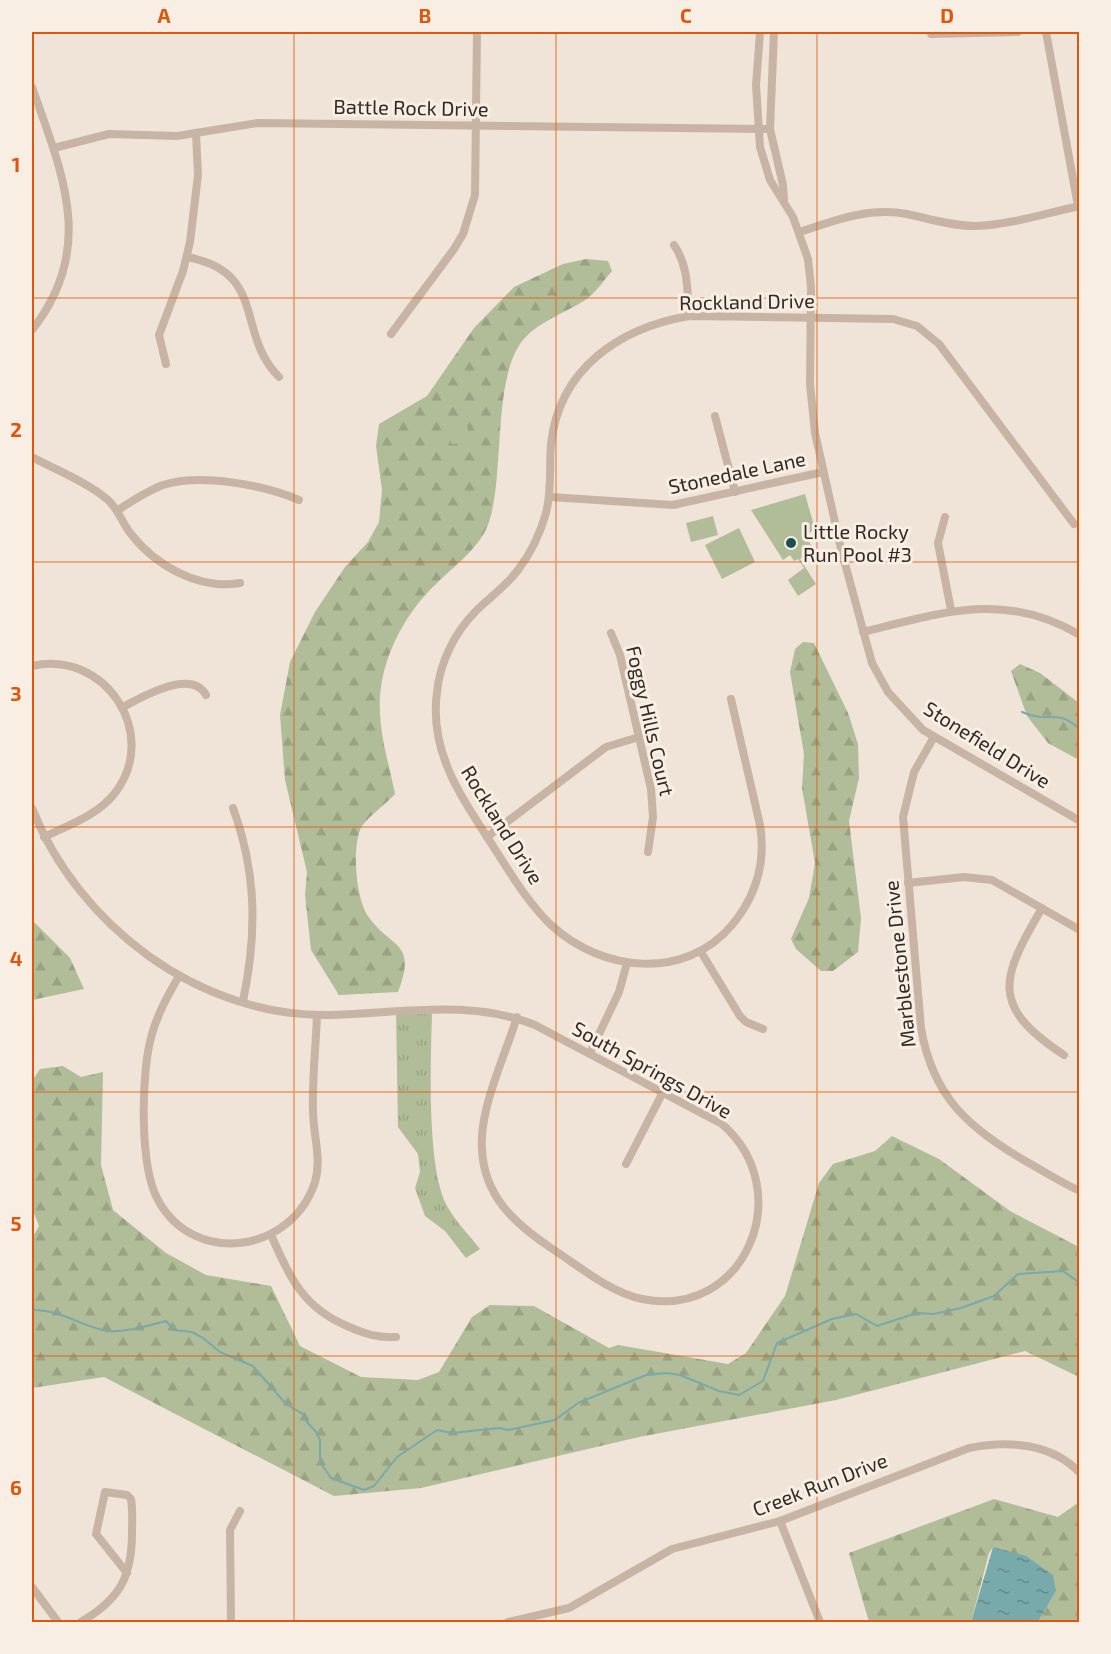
<svg xmlns="http://www.w3.org/2000/svg" width="1111" height="1654" viewBox="0 0 1111 1654" font-family="'Exo 2',sans-serif">
  <defs>
    <pattern id="grass-tufts" width="24" height="20" patternUnits="userSpaceOnUse" patternTransform="scale(1.5)"><rect width="24" height="20" fill="#b1bd98"/><path d="M3 7l-1-3M5 7V3M7 7l1-3M15 17l-1-3M17 17v-4M19 17l1-3" fill="none" stroke="#99a283"/></pattern>
    <pattern id="forest-firs" width="22" height="20" patternUnits="userSpaceOnUse" patternTransform="scale(1.5)"><rect width="22" height="20" fill="#b1bd98"/><path d="M5 1l3.5 6h-7zM16 11l3.5 6h-7z" fill="#99a283"/></pattern>
    <pattern id="water-ripples" width="26" height="14" patternUnits="userSpaceOnUse" patternTransform="scale(1.5)"><rect width="26" height="14" fill="#78a9ab"/><path d="M2 4q2-2 4 0t4 0M15 11q2-2 4 0t4 0" fill="none" stroke="#638a8b"/></pattern>
  </defs>
  <rect width="100%" height="100%" fill="#efe4d7"/>
  <path fill="url(#grass-tufts)" d="M432 1010C431 1058 426 1163 446 1204 454 1220 469 1235 480 1249L466 1258 445 1231 425 1216 415 1188 420 1172 418 1154 398 1127 396 1011Z"/>
  <g fill="url(#forest-firs)">
    <path d="M586 259 608 261 612 271C604 280 597 291 588 298 567 313 540 320 523 340 492 378 505 474 489 522 481 547 454 566 436 584 402 616 377 666 380 713 381 740 390 768 395 794 386 804 370 815 362 826 351 845 356 899 368 916 390 949 418 940 398 992L339 995 311 950 305 895 307 872 285 780 280 715 290 662 315 612 345 567 368 542 379 522 382 490 376 446 379 424 427 396 474 328 514 287 563 264Z"/>
    <polygon points="803,642 814,643 848,713 858,744 859,778 849,821 861,918 858,952 833,971 821,971 796,949 791,939 809,898 815,863 802,788 804,754 790,672 795,649"/>
    <polygon points="1020,664 1040,673 1079,703 1079,760 1048,743 1027,716 1011,671"/>
    <polygon points="32,920 70,958 84,989 32,1000"/>
    <polygon points="63,1066 81,1077 103,1072 101,1165 113,1210 166,1253 206,1275 271,1286 300,1346 361,1377 418,1380 439,1372 472,1317 490,1305 534,1306 609,1348 618,1345 728,1364 746,1353 785,1296 819,1183 833,1164 875,1151 892,1136 939,1159 1010,1211 1079,1247 1079,1377 1025,1351 836,1400 639,1437 421,1488 334,1496 104,1377 32,1388 32,1238 39,1226 32,1208 32,1081 40,1069"/>
    <polygon points="994,1499 1058,1517 1079,1502 1079,1622 1038,1622 1056,1591 993,1547 989,1553 971,1622 869,1622 849,1553"/>
  </g>
  <g fill="#b1bd98">
    <polygon points="451,417 467,417 468,443 451,444"/>
    <polygon points="805,494 815,529 805,536 814,549 800,559 816,584 798,596 788,580 804,568 798,559 794,561 790,555 783,560 751,510"/>
    <polygon points="713,516 718,535 691,542 686,523"/>
    <polygon points="739,528 755,562 722,579 705,545"/>
  </g>
  <polygon fill="url(#water-ripples)" points="993,1547 1026,1556 1053,1575 1056,1591 1038,1622 971,1622"/>
  <g fill="none" stroke-linecap="round" stroke-linejoin="round">
    <g stroke="#78a9ab" stroke-width="2">
      <path d="M1022 712C1048 724 1058 707 1080 730"/>
      <path d="M32 1310C60 1309 80 1326 107 1331 125 1333 150 1325 166 1321L174 1330 192 1332 203 1338 220 1352 253 1366 286 1404 303 1414 307 1422 316 1432 320 1440V1462L331 1478 364 1490 374 1486 397 1457 437 1430 452 1433 499 1428 508 1430 555 1420 578 1403 646 1375 666 1373 680 1375 719 1391 739 1395 763 1381 777 1343 832 1319 856 1314 877 1326 917 1313 934 1314 961 1308 994 1296 1018 1274 1063 1271 1080 1283"/>
    </g>
    <g stroke="#c7b4a4" stroke-width="8">
      <polyline points="760,32 756,85 760,147 770,180 793,217 808,259 811,287 810,384 815,433 841,549 872,663 888,692 923,730 1080,821"/>
      <polyline points="774,32 770,129 783,185 784,199"/>
      <polyline points="1046,32 1078,206"/>
      <polyline points="931,34 1018,32"/>
      <path d="M32 87C62 173 97 248 32 330"/>
      <polyline points="54,148 109,134 177,136 258,123 770,129"/>
      <path d="M800 232C835 220 869 207 907 214 930 219 952 226 975 226 1010 225 1046 213 1080 206"/>
      <path d="M674 245C689 267 687 290 689 316"/>
      <path d="M187 257C268 272 235 333 279 377"/>
      <polyline points="391,334 454,249 463,234 475,195 477,32"/>
      <polyline points="166,364 159,335 183,271 190,242 198,175 196,133"/>
      <polyline points="715,416 735,492"/>
      <path d="M32 457C56 470 87 482 108 500 119 510 122 523 131 534 156 566 199 590 240 583"/>
      <polyline points="550,497 673,505 823,472"/>
      <path d="M118 510C132 501 147 491 163 485 200 473 264 485 299 500"/>
      <polyline points="945,517 938,543 951,610"/>
      <path d="M863 632C941 613 1004 590 1080 635"/>
      <polyline points="611,633 620,655 651,789 653,817 648,852"/>
      <path d="M32 666C104 649 161 733 115 793 98 815 69 825 44 837"/>
      <path d="M731 699 760 825C766 862 756 896 732 925 685 981 602 972 551 925 527 902 509 871 491 843 460 795 429 751 437 692 440 662 455 632 476 611 490 597 506 586 518 570 531 553 540 534 546 513 552 490 549 468 551 444 559 369 619 328 689 316L893 319 917 326 939 344 1074 524"/>
      <path d="M123 707C142 697 191 668 206 695"/>
      <path d="M934 737 914 772 903 817 921 1028C933 1098 969 1128 1027 1162 1045 1172 1062 1183 1080 1191"/>
      <path d="M32 808C78 925 198 1016 327 1015 397 1014 468 998 535 1025L722 1124C799 1191 745 1320 642 1299 609 1292 579 1266 551 1248 514 1223 484 1196 482 1149 479 1109 505 1056 517 1017"/>
      <path d="M233 808C257 873 257 934 243 1001"/>
      <polyline points="487,837 606,747 639,737"/>
      <polyline points="908,883 964,877 992,880 1080,930"/>
      <path d="M1042 908C1002 977 988 1005 1064 1055"/>
      <polyline points="701,952 740,1016 746,1022 763,1029"/>
      <path d="M179 976C168 995 158 1013 152 1034 141 1070 139 1166 158 1200 194 1267 292 1253 315 1182 322 1158 313 1135 313 1110 312 1078 316 1046 317 1015"/>
      <polyline points="590,1053 619,992 627,963"/>
      <polyline points="626,1164 663,1092"/>
      <path d="M271 1235C290 1277 302 1307 347 1326 365 1334 377 1338 396 1337"/>
      <polyline points="780,1521 820,1622"/>
      <polyline points="32,1587 58,1622"/>
      <path d="M81 1622C120 1599 132 1577 132 1532 132 1521 133 1510 131 1499L127 1495 105 1492 96 1534 127 1573"/>
      <polyline points="231,1622 230,1530 240,1511"/>
      <path d="M508 1622 569 1608 672 1549 780 1521 969 1448C1007 1440 1052 1443 1080 1473"/>
    </g>
  </g>
  <path fill="none" stroke="#df570d" stroke-width="1.5" stroke-opacity="0.55" d="M294 32V1622M556 32V1622M817 32V1622M32 298H1080M32 562H1080M32 827H1080M32 1092H1080M32 1356H1080"/>
  <circle fill="#1d4f52" stroke="#f8eee3" stroke-width="2" cx="791" cy="543" r="6"/>
  <g text-anchor="middle" stroke-width="6" stroke-linejoin="round" paint-order="stroke">
    <g font-size="20" fill="#322925" stroke="#f8eee3">
      <text transform="translate(411 108) rotate(1)" y="7">Battle Rock Drive</text>
      <text transform="translate(747 302) rotate(-1)" y="7">Rockland Drive</text>
      <text transform="translate(737 473) rotate(-12)" y="7">Stonedale Lane</text>
      <text transform="translate(650 721) rotate(77)" y="7">Foggy Hills Court</text>
      <text transform="translate(987 745) rotate(32)" y="7">Stonefield Drive</text>
      <text transform="translate(502 825) rotate(58)" y="7">Rockland Drive</text>
      <text transform="translate(900 964) rotate(-96)" y="7">Marblestone Drive</text>
      <text transform="translate(652 1070) rotate(29)" y="7">South Springs Drive</text>
      <text transform="translate(820 1485) rotate(-21)" y="7">Creek Run Drive</text>
    </g>
    <g font-size="20" fill="#322925" stroke="#f8eee3" text-anchor="start">
      <text x="803" y="539">Little Rocky<tspan x="803" dy="23">Run Pool #3</tspan></text>
    </g>
  </g>
  <rect width="1111" height="1654" fill="none" stroke="#f8eee3" stroke-width="66"/>
  <rect x="33" y="33" width="1045" height="1588" fill="none" stroke="#df570d" stroke-width="2"/>
  <g font-size="20" text-anchor="middle" font-weight="bold" fill="#df570d">
    <text x="164" y="23">A</text>
    <text x="425" y="23">B</text>
    <text x="686" y="23">C</text>
    <text x="947" y="23">D</text>
    <text x="16" y="172">1</text>
    <text x="16" y="437">2</text>
    <text x="16" y="701">3</text>
    <text x="16" y="966">4</text>
    <text x="16" y="1231">5</text>
    <text x="16" y="1495">6</text>
  </g>
</svg>
